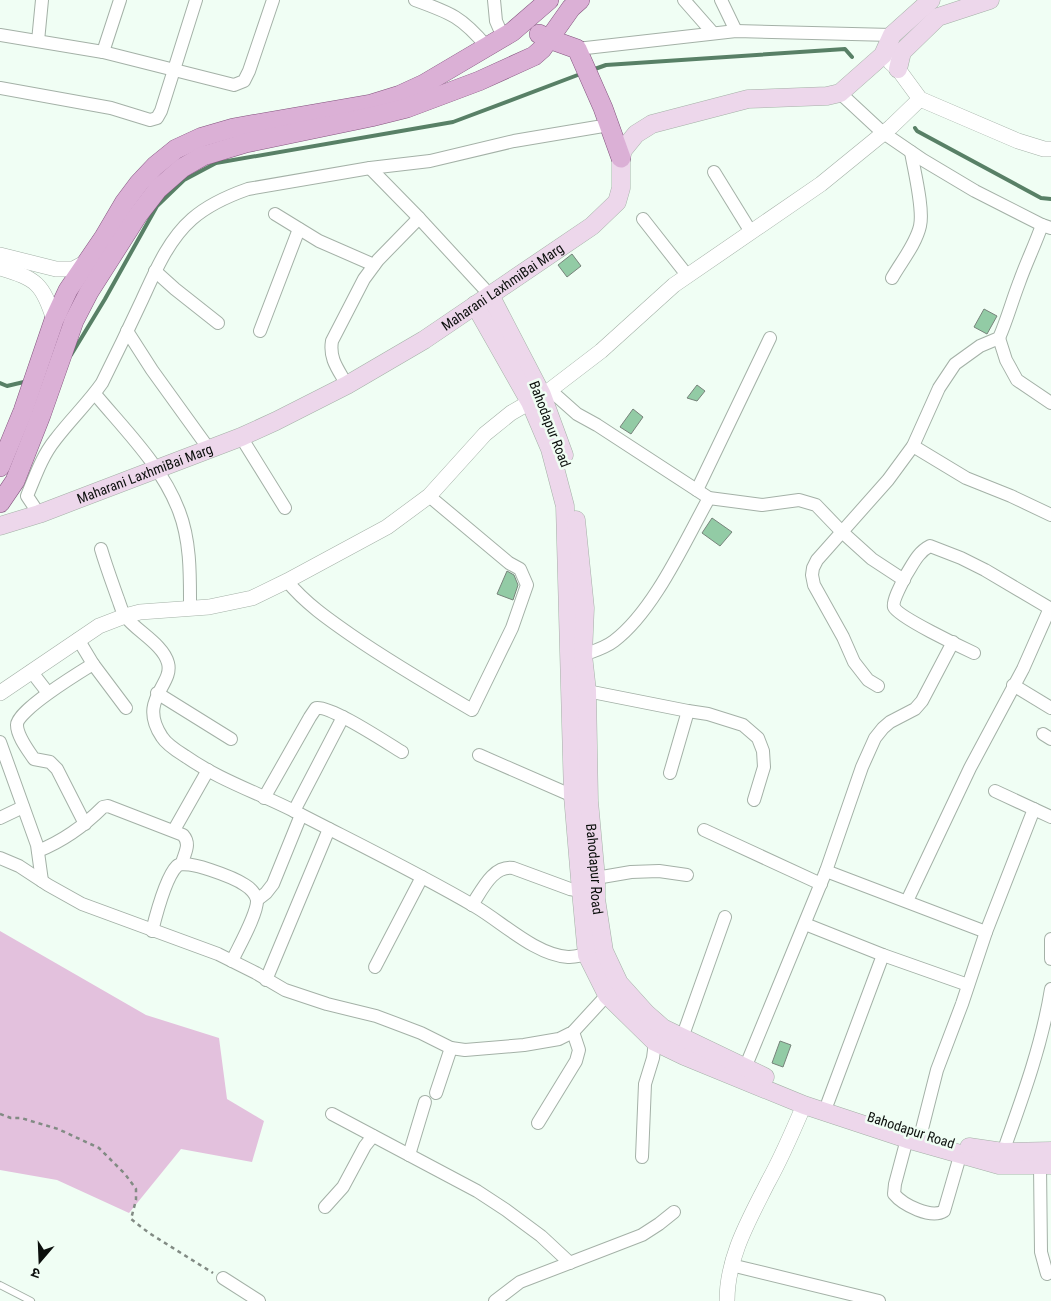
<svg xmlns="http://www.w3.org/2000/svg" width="1051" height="1301" viewBox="0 0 1051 1301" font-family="'Roboto Condensed','Noto Sans Devanagari',sans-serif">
  <rect width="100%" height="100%" fill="#f0fef4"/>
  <polygon fill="#e3c1dd" points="0,931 146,1015 219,1038 227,1099 264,1121 252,1162 181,1149 129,1213 57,1180 0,1170"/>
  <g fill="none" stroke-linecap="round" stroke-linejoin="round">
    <g stroke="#588066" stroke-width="4">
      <polyline points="592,70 606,65 845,49 852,57"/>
      <polyline points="915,128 917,131 1041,198 1051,199"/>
      <polyline points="71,355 105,299 157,206 184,180 216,163 453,122 583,73"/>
      <polyline points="0,383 7,386 28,381"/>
    </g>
  </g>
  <g fill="#92cba5" stroke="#77847b">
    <polygon points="572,254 581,266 567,277 558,265"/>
    <polygon points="984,309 997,316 987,334 974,327"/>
    <polygon points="697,385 705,391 697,401 687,398"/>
    <polygon points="633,409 643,417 631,434 620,427"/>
    <polygon points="712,518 732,532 720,546 702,533"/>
    <polygon points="507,571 514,575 518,585 513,600 497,594"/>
    <polygon points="780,1041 791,1045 783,1067 772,1063"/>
  </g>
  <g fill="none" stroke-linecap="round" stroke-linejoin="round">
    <defs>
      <polyline id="service" points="0,1285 31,1301"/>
      <g id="minor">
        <path d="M415 0C451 13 462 17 487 47"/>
        <polyline points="494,0 496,21 503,37"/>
        <polyline points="684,0 713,33"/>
        <polyline points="721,0 736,31"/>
        <polyline points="0,35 103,52 234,85 244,81 249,71 273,0"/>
        <polyline points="38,41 42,0"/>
        <polyline points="577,49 736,31 892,35"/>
        <polyline points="103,52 120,0"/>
        <polyline points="0,88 111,108 150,120 157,118 161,111 196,0"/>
        <polyline points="840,93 882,132 923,160 975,191 1042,225 1051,228"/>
        <polyline points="370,168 419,218 490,295"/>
        <polyline points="714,172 751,232"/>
        <polyline points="275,214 319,241 374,265"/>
        <polyline points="643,219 687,275"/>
        <polyline points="155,271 175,289 218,323"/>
        <path d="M892 278C901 262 916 244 920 226 924 209 914 170 911 152"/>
        <polyline points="127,331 152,370 209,449"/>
        <polyline points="260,331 299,229"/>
        <polyline points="999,338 1006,360 1017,380 1051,403"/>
        <path d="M347 385C338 369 329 359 332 341L364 279 378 260 419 218"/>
        <polyline points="550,390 577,414 597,425 709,498 762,505 799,500 816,505 841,531 872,559 904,580"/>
        <path d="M95 394C125 430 162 466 179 511 191 542 190 577 190 609"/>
        <polyline points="241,437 285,508"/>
        <polyline points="913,446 966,478 1011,496 1051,515"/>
        <polyline points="697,490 770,338"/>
        <path d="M39 514 27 496C35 477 42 456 55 440 70 420 88 403 102 383 116 355 129 328 142 300 155 272 168 240 192 219 208 205 228 196 248 189L370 168 430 161 514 141 609 125"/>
        <path d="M101 549C106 566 112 582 118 599 120 604 122 612 125 616 136 631 163 644 168 663 174 685 137 700 162 737 167 745 177 751 185 756 219 780 259 793 296 812 356 843 418 873 476 907 503 923 536 955 568 957 574 957 581 955 587 955"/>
        <path d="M287 581C305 603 328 619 351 635 390 662 431 686 472 710L512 628 527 585 520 569 509 563 429 496"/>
        <polyline points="78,639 93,664 126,708"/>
        <path d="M974 653C961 647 898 617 894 607 892 601 903 581 906 575 913 564 918 552 930 546L961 558 985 570 1051 609"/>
        <path d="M583 655C594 651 605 648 614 641 654 611 685 541 709 498"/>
        <polyline points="31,671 48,693"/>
        <polyline points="1013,685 1051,708"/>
        <path d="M878 686 868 680 854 662 843 637 814 585 812 575 813 568 817 560 888 480 913 446 939 388 955 364 980 346 999 338C1007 320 1012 301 1019 283 1026 263 1035 245 1042 225"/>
        <polyline points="587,691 688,711 708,714 743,725 758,738 763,751 764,767 754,800"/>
        <polyline points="157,693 231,739"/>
        <polyline points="1043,734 1051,739"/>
        <polyline points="0,742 37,845 42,881"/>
        <polyline points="479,755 573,796"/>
        <polyline points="670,773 688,711"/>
        <polyline points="995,791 1051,817"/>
        <path d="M264 798 310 717 316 708C330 705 387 743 402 752"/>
        <polyline points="294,811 343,717"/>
        <polyline points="0,818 23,807"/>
        <path d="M85 824 57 769 50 762 34 759C28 750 17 736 17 725 16 711 80 672 93 664"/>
        <polyline points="174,830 208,770"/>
        <polyline points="704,830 821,884"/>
        <path d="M38 851C63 841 83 827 103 807L108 806 183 835C191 844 185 852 182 863"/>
        <polyline points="0,858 19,866 48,885 82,904 218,954 256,973 285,990 327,1004 376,1016 421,1033 451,1048 465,1050 524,1045 559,1039 573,1032 607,995"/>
        <polyline points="826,871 986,932"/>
        <polyline points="596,878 631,872 659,871 687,875"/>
        <polyline points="257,900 266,893 273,884 301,815"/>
        <polyline points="907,901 970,768 1023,669 1050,608"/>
        <path d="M472 905C482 890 493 865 513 868L570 889 581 891"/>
        <polyline points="805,924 883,955 968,985"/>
        <path d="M152 931C156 915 166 877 177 866 185 858 235 878 245 885 250 888 256 894 257 900 258 913 238 948 232 961"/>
        <polyline points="1051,939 1051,959"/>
        <polyline points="375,967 422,877"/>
        <polyline points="266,980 329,829"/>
        <polyline points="682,1038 725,917"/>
        <polyline points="745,1068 826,871 862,767 875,738 883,728 890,722 915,709 922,701 953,642"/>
        <polyline points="436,1093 451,1048"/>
        <polyline points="828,1102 883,955"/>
        <polyline points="332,1114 477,1191 506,1210 541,1236 570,1263"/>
        <polyline points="538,1123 576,1061 579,1050 573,1032"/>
        <polyline points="921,1133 937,1070 962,1004 986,932 1034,809"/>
        <path d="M907 1139 895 1184 894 1194C903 1205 931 1219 944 1211L960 1156"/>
        <path d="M1003 1152C1022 1099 1042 1045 1051 989"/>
        <polyline points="409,1155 425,1102"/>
        <polyline points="642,1157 645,1084 653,1058 655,1042"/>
        <polyline points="1040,1166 1041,1252 1047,1274"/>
        <polyline points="325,1207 343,1187 365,1146 373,1136"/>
        <polyline points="731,1265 879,1301"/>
        <polyline points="223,1278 259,1301"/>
        <polyline points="495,1301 520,1282 642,1235 659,1224 674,1212"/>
      </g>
      <g id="tertiary">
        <polyline points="890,62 898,69 920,99 1018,141 1044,149 1051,149"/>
        <polyline points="0,255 56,269 73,269 88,261"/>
        <path d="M0 268C36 278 43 284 54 320"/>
        <polyline points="542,395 550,390 601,351 674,285 821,184 891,127 920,99"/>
        <polyline points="0,693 99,626 125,616 140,612 209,607 252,598 287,581 387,527 429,496 485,434 511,413 530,402"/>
        <path d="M727 1301C727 1257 749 1220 768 1182 782 1157 793 1131 804 1105"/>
      </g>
      <g id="secondary">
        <polyline points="898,69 902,52 938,17 990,0"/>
        <polyline points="490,295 542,395 564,455"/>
        <polyline points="475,305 530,402 550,449 565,506 573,796 581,891 587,955 607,995 655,1042 684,1056 804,1105 907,1139 999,1165 1051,1165"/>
        <path id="s1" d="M576 520 585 608 583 655 587 691 589 801 596 878V899L604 951 619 983 646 1013 663 1028 765 1077"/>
        <path id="s2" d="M0 526 39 514 157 469 241 437 276 421 347 385 424 340 592 226 617 202 621 188V158L623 150 636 134 652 124 748 99 827 96 840 93 883 55 892 35 931 0"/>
        <polyline points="969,1147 1003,1152 1051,1151"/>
      </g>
      <g id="primary">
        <polyline points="539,34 549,39 577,49 603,108 621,158"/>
        <polyline points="0,467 23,411 54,320 68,290 104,237 124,203 139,183 155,166 176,149 202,137 233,128 371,104 400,95 424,84 512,32 549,0"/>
        <polyline points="0,503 15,481 41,415 74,321 89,292 138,215 158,189 182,168 203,156 246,143 371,117 407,108 479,81 534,56 542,49 571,8 580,0"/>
      </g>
    </defs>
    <use href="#service" stroke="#a4b1a7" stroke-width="8"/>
    <use href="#minor" stroke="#a4b1a7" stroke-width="14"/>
    <use href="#tertiary" stroke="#a4b1a7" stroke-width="16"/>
    <use href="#secondary" stroke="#a4b1a7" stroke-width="19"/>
    <use href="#primary" stroke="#83557e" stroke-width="20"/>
    <polyline stroke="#828b84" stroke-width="2.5" stroke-dasharray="4 4" stroke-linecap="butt" points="0,1114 11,1118 21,1118 58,1129 99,1148 125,1174 136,1189 136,1200 131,1219 149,1233 213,1273"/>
    <use href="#service" stroke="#fff" stroke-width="6"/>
    <use href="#minor" stroke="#fff" stroke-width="12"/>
    <use href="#tertiary" stroke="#fff" stroke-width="15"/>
    <use href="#secondary" stroke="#edd7eb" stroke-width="18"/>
    <use href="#primary" stroke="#dbb0d6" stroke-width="19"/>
  </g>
  <g text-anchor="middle" stroke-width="5" stroke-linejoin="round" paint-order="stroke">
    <g font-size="14" fill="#0b0f0c" stroke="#f0fef4">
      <text dy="5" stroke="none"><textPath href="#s2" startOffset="559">Maharani LaxhmiBai Marg</textPath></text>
      <text transform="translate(550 424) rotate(69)" y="5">Bahodapur Road</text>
      <text dy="5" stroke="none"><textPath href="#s2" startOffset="154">Maharani LaxhmiBai Marg</textPath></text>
      <text dy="5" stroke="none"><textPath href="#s1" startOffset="350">Bahodapur Road</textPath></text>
      <text transform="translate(911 1130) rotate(18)" y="5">Bahodapur Road</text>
    </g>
  </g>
  <g transform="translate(40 1261) rotate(199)" stroke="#f0fef4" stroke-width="4" paint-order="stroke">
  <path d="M0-4L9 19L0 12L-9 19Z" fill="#0b0f0c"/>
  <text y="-8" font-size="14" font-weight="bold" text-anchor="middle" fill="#0b0f0c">उ</text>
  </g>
</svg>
